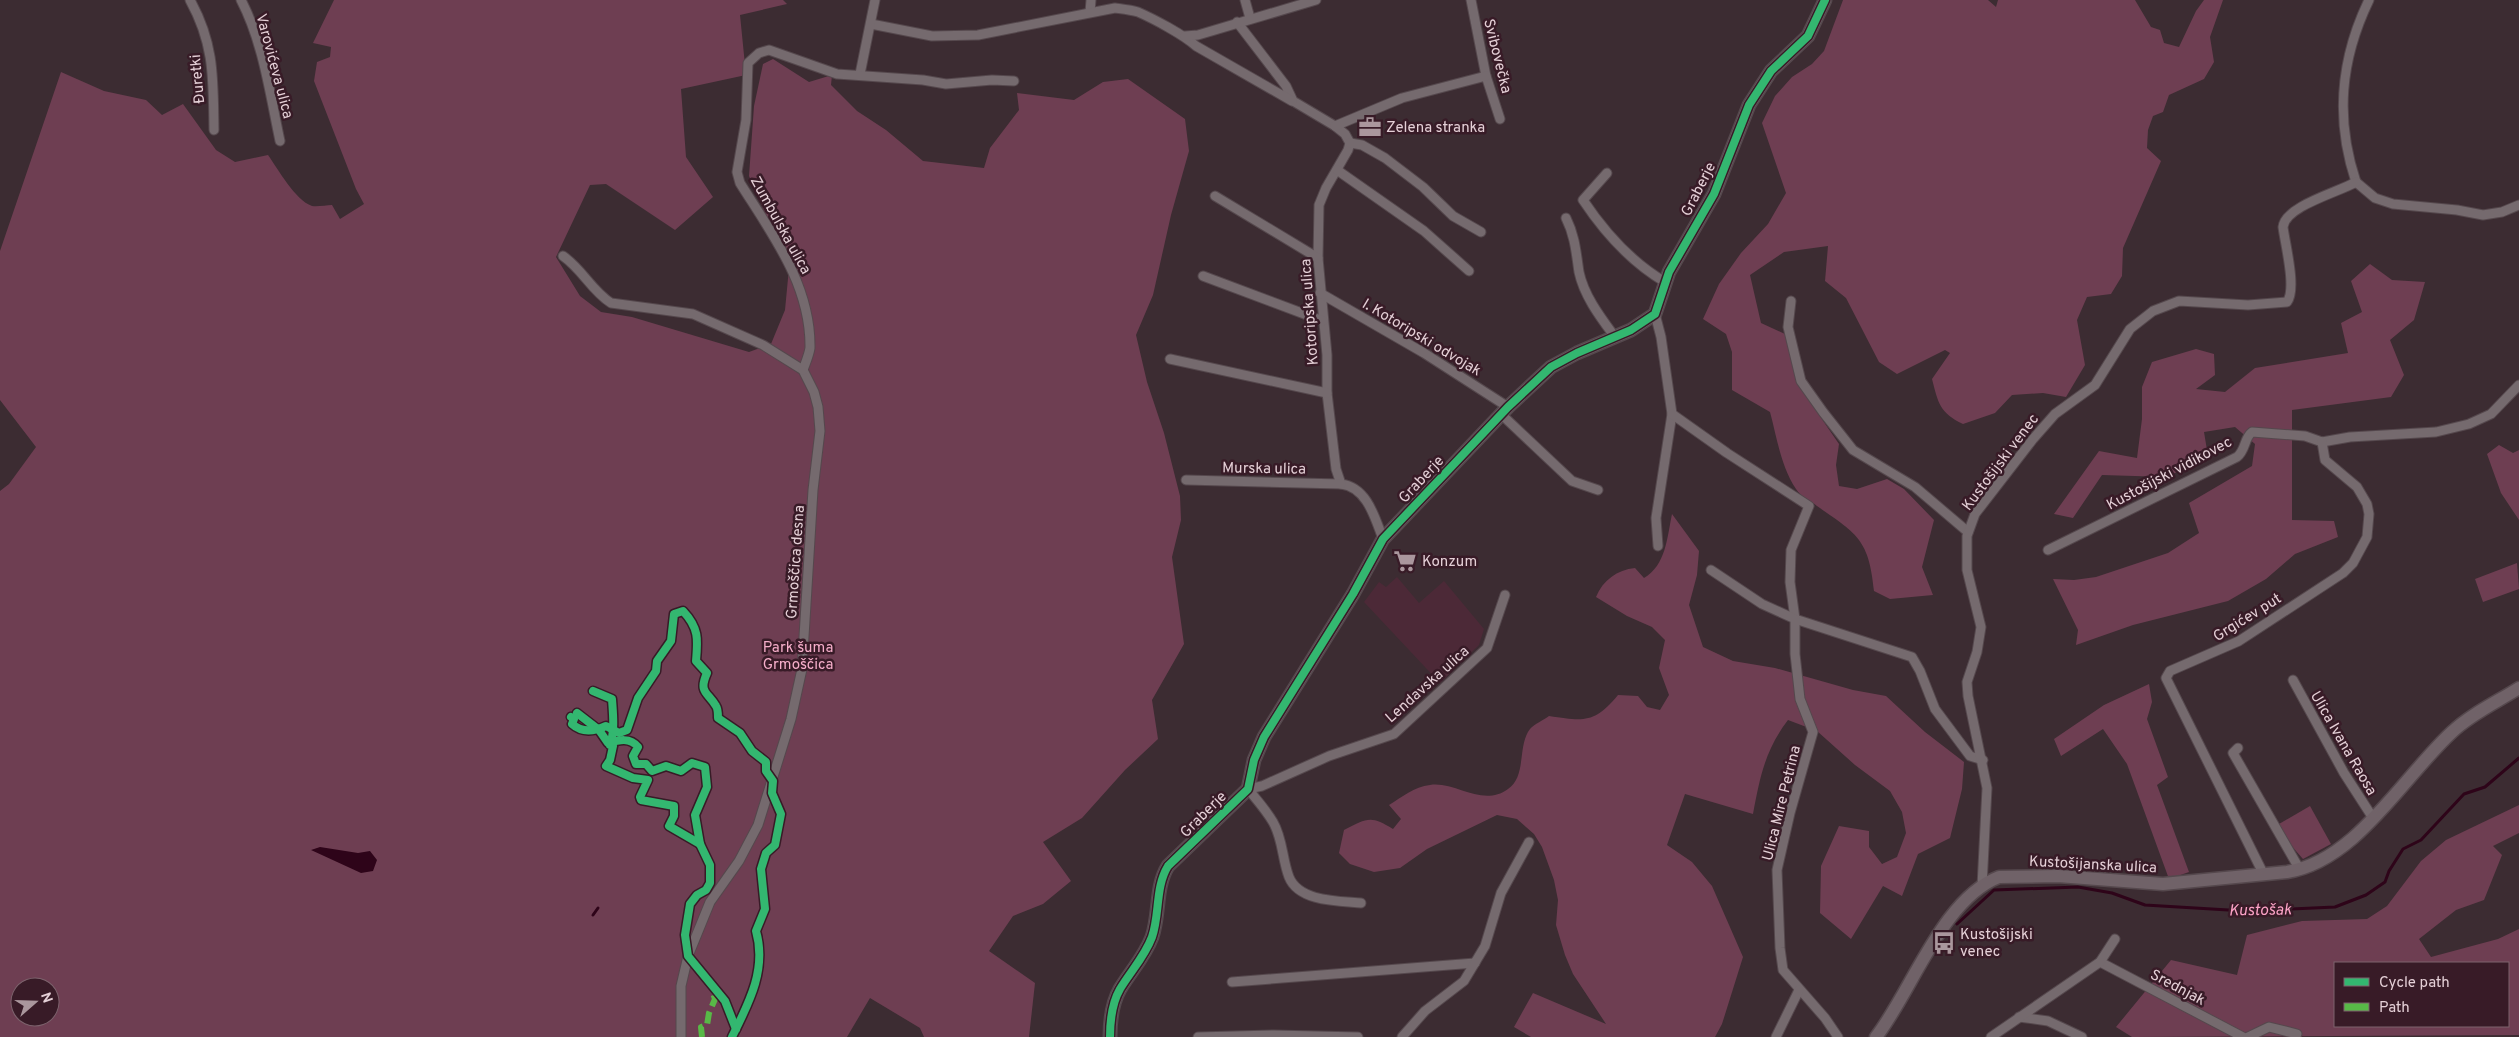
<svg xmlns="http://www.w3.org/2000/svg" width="2519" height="1037" viewBox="0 0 2519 1037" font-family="Overpass,sans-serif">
  <rect width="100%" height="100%" fill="#3c2c32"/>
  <polygon fill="#4c2937" points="1397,577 1419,603 1444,581 1484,629 1479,645 1440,683 1364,602 1379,582 1386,587"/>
  <g fill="#6e3e52" fill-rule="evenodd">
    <path d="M334 0H783L787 4 740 15 746 75 681 89 686 157 713 197 675 230 606 184 590 185 556 257 580 296 601 312 632 317 749 352 771 344 785 310 789 268 749 176 754 106 763 64 773 59 809 82 832 75 831 85 857 111 886 130 923 161 984 168 990 148 1019 110 1017 93 1074 100 1103 82 1128 79 1185 119 1189 151 1171 215 1153 295 1136 335 1147 382 1164 433 1180 496 1181 520 1172 557 1184 644 1152 700 1158 739 1125 770 1082 818 1043 842 1071 881 1043 904 1013 916 989 951 1035 983 1029 1037H924L920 1028 870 998 847 1037H0V491L9 484 36 447 0 400V251L61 72 104 91 146 100 162 115 183 104 216 150 235 162 268 155C278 169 295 200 312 206 318 207 326 205 332 205L340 219 364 204 356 189 314 81 317 62 330 57 331 47 313 43ZM20 987H50V1017H20Z"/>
    <path d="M1843 0H1988L1996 7 1998 0H2135L2151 27 2160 30 2164 43 2179 47 2196 11 2204 0H2223L2210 37 2214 62 2204 79 2169 95 2163 112 2153 116 2148 130 2147 148 2161 161 2123 248 2122 276 2111 294 2087 297 2077 320 2085 365 2066 397 2043 393 2012 395 1995 413 1963 424C1940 413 1938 403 1932 379L1950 353 1945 350 1897 374 1879 362 1846 298 1825 281 1828 246 1784 252 1750 275 1761 323 1785 334 1797 383 1839 444 1836 465 1839 486 1857 489 1887 479 1904 489 1934 520 1922 567 1933 595 1890 599 1874 591C1869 539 1857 534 1817 506 1811 501 1800 496 1796 489 1781 467 1777 438 1770 412L1732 390V352L1726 334 1703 319 1719 284 1741 253 1768 224 1786 193 1762 123 1775 96 1792 77 1812 64 1824 51Z"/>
    <polygon points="2370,264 2392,280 2425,282 2414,320 2390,340 2404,375 2391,397 2292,410 2292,520 2334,521 2338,537 2295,554 2266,579 2228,601 2133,625 2076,645 2078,630 2053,579 2074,580 2096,577 2168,553 2199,533 2189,503 2252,466 2255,444 2235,427 2204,432 2208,456 2167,477 2102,475 2073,518 2054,514 2099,451 2137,458 2142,419 2142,387 2152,362 2196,349 2214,354 2215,375 2196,389 2225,392 2255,368 2348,353 2341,323 2362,312 2351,281"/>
    <polygon points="2499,445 2513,453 2519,450 2519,520 2501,493 2487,454"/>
    <path d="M1672 514 1699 551 1697 575 1689 605 1703 647 1733 661 1775 668 1853 690 1886 696 1925 732 1964 762 1962 789 1950 838 1918 854 1902 896 1883 886 1851 939 1820 913 1821 866 1839 826 1869 831V847L1882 864 1897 857 1906 833 1902 812 1890 791 1855 765 1817 731 1788 720C1765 750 1760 777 1753 814L1685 794 1667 845 1692 862 1712 886 1743 957 1722 1024 1715 1037H1531L1514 1027 1533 993 1606 1024 1573 974 1565 955 1556 925 1558 900 1554 880 1542 847 1534 834 1517 819 1497 815 1427 849 1400 868 1374 872 1350 864 1339 853 1344 830C1367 818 1371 815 1393 829L1401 819 1389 805C1402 797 1414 787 1430 785 1456 781 1482 808 1508 789 1527 776 1517 746 1530 729 1534 724 1544 720 1549 716 1584 721 1594 724 1618 695L1638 696 1647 707 1660 710 1669 695 1659 668 1665 640 1652 627 1627 616 1596 597C1603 580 1617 570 1635 568L1644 578C1666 565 1667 538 1672 514Z"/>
    <polygon points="2517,563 2519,589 2483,602 2475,579"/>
    <polygon points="2149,684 2152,702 2147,719 2168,777 2157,785 2189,872 2169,879 2127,764 2103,729 2061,756 2054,739 2104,705"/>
    <path d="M2519 805V833L2493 846 2502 855 2484 900 2456 910 2419 939 2431 957 2498 939 2519 929V1035L2132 1037 2116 1027 2171 960 2237 975 2247 935 2302 921 2367 919 2387 906 2421 861 2446 840ZM2335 963H2508V1026H2335Z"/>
    <polygon points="2310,806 2331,844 2303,859 2289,843 2279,824"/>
  </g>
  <polygon fill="#2e0419" points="320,847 358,853 370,851 377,860 373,871 361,873 311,850"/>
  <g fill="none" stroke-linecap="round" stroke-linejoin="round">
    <g stroke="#2e0419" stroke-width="3">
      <polyline points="593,915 598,908"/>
      <polyline points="1957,924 1994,890 2078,887 2112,893 2145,905 2245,911 2335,907 2366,895 2385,882 2389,871 2403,849 2421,840 2464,794 2485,787 2519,758"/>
    </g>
    <defs>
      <g id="street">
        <path d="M190 0C215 45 213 80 214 130"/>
        <path d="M241 0C263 42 270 94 280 141"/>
        <polyline points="1245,0 1250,18"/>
        <polyline points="1471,0 1486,76 1500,119"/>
        <polyline points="1090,12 1091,0"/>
        <path d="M1237 22 1286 86 1293 101 1335 126 1345 134 1350 143 1348 150 1326 188 1319 205 1318 258 1327 355V393L1336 469 1341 484C1367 487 1375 518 1383 539"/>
        <path d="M871 24 932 36 978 35 1115 8C1122 9 1131 10 1138 12 1154 19 1184 35 1196 46L1292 101"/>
        <polyline points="1185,36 1198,35 1316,0"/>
        <polyline points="860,74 875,0"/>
        <polyline points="1335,126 1402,98 1486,76"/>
        <polyline points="1350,143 1362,145 1385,158 1423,187 1453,216 1481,232"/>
        <polyline points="1337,170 1424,231 1469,271"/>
        <path d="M1607 173 1583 200C1605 233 1631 262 1665 282"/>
        <path d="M2356 182C2335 119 2340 60 2369 0"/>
        <polyline points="2356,182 2375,198 2393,204 2457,210 2483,215 2502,212 2519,205"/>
        <polyline points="1215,196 1318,258"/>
        <path d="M1566 218C1575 236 1576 252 1579 272 1584 296 1601 318 1615 337"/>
        <path d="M563 256C583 270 591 290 611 303L693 314 763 345 803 370 814 392 818 407 820 431 813 490 802 669 791 719 758 825 739 861 710 902 688 956 681 986V1037"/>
        <polyline points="1203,276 1323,321"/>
        <polyline points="1320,293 1424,353 1508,407"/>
        <polyline points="1791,301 1788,327 1801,381 1823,412 1853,450 1915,487 1968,532"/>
        <polyline points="1655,314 1661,337 1672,414 1656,518 1658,546"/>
        <polyline points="1170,359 1327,393"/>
        <path d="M803 370C805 364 809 355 810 348 811 285 772 234 740 183L737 172 746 120 748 63 759 53 769 50 837 74 923 80 946 84 992 80 1014 81"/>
        <polyline points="1501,414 1572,481 1598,490"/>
        <polyline points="1672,414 1727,453 1809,506 1791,550 1790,582 1795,619 1912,657 1920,671 1935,709 1970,756 1983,760"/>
        <polyline points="1186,480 1341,484"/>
        <path d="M2048 550 2237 457C2246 450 2244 438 2252 432L2305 436 2322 442 2350 437 2436 432 2469 424 2491 414 2519 385"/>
        <polyline points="1711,570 1762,604 1795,619 1795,654 1800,699 1813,732 1790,813 1777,870 1780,948 1783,970 1825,1018 1838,1037"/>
        <polyline points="2293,680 2344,773 2373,818"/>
        <polyline points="2238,748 2233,753 2300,870"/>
        <polyline points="2264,875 2166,678 2170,671 2239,641 2343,573 2353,563 2367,537 2369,514 2367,504 2357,487 2325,460 2322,442"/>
        <path d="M1982 886 1987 788 1968 696 1967 682 1977 652 1981 627 1967 570V536L1975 514 2033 439 2055 414 2095 385 2130 329 2153 311 2179 301 2248 305 2287 302C2297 289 2285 244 2283 227 2285 206 2339 192 2356 182"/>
        <path d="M1361 903C1339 901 1299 902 1289 877 1282 859 1283 839 1273 822 1266 810 1256 799 1248 789L1262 786 1329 756 1394 734 1487 648 1505 595"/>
        <polyline points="2100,962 2243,1037"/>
        <polyline points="1232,982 1475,963"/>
        <polyline points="2019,1017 2048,1021 2082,1037"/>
        <polyline points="1198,1037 1274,1035 1358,1037"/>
        <polyline points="1402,1037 1425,1011 1464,981 1485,946 1501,893 1529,842"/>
        <polyline points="1776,1037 1799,990"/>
        <polyline points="1991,1037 2100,962 2115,939"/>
        <polyline points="2248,1037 2269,1027 2297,1034"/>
      </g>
      <g id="secondary">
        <path d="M1110 1037C1110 1021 1112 1003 1120 989 1131 971 1145 956 1152 937 1160 914 1155 887 1168 866L1248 789 1254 760 1264 737 1353 594 1383 539 1508 407 1551 367 1577 353 1631 330 1655 314 1669 272 1714 194 1749 105 1771 71 1808 36 1825 0"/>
        <path d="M1876 1037C1912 991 1942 899 1999 877L2058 876 2163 884 2287 872C2356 861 2403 777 2452 732 2471 714 2497 702 2519 688"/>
      </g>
    </defs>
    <use href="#street" stroke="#55484d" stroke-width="11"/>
    <use href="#secondary" stroke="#55484d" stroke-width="15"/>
    <use href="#street" stroke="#756a6e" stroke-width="9"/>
    <use href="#secondary" stroke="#706268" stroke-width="12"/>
    <polyline stroke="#58b947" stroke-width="6" stroke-dasharray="12 6" stroke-linecap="butt" points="702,1037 701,1027 707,1025 709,1013 715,999 712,990"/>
    <defs>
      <g id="cycleway">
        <path d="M593 691 612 699C613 714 615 730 610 745L613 746 610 760 606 766 633 778 648 780 640 797 641 800 674 806V816L669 826 700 844"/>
        <path d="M577 713 599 730 608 743C619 740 630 737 638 747L633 756 636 764H646L652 771 666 766 681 771 692 763 705 767 707 787 695 815 700 844 710 865V883L706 890 697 895 690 904 685 935 688 956 725 1001 736 1029"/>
        <path d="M571 717 574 719 572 724C582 733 595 731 606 726L619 733 627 730 638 698 656 671 657 661 671 641 674 614 683 611C699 628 698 639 696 661L707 673C698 693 708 692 716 706 718 709 718 714 718 718L740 733 752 751 766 762V771L773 781 772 793 781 814 775 845 766 853 761 869 765 909 756 931C767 969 749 1003 732 1037"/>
        <path d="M1110 1037C1110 1021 1112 1003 1120 989 1131 971 1145 956 1152 937 1160 914 1155 887 1168 866L1248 789 1254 760 1264 737 1353 594 1383 539 1508 407 1551 367 1577 353 1631 330 1655 314 1669 272 1714 194 1749 105 1771 71 1808 36 1825 0"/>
      </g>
    </defs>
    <use href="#cycleway" stroke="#381b27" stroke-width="11"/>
    <use href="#cycleway" stroke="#33b770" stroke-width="8"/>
  </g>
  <defs>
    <symbol id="office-bare" viewBox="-9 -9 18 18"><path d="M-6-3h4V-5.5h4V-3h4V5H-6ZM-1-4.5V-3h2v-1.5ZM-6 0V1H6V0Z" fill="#aa979d" stroke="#381b27" stroke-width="2.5" paint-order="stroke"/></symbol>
    <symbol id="supermarket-bare" viewBox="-9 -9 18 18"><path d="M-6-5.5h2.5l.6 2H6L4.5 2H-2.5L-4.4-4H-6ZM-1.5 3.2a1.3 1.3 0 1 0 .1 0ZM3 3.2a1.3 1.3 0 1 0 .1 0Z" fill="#aa979d" stroke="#381b27" stroke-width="2.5" paint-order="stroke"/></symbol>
    <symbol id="bus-bare" viewBox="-9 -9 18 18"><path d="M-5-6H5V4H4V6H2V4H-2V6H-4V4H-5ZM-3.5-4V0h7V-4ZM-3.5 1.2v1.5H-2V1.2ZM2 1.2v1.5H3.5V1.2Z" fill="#aa979d" stroke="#381b27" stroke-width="2.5" paint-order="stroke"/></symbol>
  </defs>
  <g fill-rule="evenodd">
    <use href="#office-bare" x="1354" y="111" width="32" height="32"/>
    <use href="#supermarket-bare" x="1389" y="545" width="32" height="32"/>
    <use href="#bus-bare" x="1928" y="927" width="32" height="32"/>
  </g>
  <g text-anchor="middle" stroke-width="5" stroke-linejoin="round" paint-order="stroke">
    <g font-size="15" fill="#e5d0d7" stroke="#381b27">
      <text transform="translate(1498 56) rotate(76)" y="5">Svibovečka</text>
      <text transform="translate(275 66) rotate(75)" y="5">Varovićeva ulica</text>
      <text transform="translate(197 79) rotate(-95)" y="5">Đuretki</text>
      <text transform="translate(1698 189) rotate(-63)" y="5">Graberje</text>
      <text transform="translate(781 225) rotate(61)" y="5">Zumbulska ulica</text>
      <text transform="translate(1309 312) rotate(-94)" y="5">Kotoripska ulica</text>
      <text transform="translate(1422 337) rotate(31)" y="5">I. Kotoripski odvojak</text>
      <text transform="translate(2000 462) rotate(-53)" y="5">Kustošijski venec</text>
      <text transform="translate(1264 468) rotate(1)" y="5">Murska ulica</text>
      <text transform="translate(2169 473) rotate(-28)" y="5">Kustošijski vidikovec</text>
      <text transform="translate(1421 479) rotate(-47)" y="5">Graberje</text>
      <text transform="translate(795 562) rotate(-86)" y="5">Grmoščica desna</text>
      <text transform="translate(2247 617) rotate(-32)" y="5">Grgićev put</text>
      <text transform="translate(1427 684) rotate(-42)" y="5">Lendavska ulica</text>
      <text transform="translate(2344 743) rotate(60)" y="5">Ulica Ivana Raosa</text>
      <text transform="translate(1781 803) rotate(-76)" y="5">Ulica Mire Petrina</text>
      <text transform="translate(1203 814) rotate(-45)" y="5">Graberje</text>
      <text transform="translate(2093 864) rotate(3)" y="5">Kustošijanska ulica</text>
      <text transform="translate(2178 987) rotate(28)" y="5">Srednjak</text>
    </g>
    <g font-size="15" fill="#e5d0d7" stroke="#381b27" text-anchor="start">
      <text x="1386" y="132">Zelena stranka</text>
      <text x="1422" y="566">Konzum</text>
      <text x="1960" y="939">Kustošijski<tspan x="1960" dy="17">venec</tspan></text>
    </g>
    <g font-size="15" fill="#f6aeca" stroke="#381b27">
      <text x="798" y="652">Park šuma<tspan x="798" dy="17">Grmoščica</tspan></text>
    </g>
    <g font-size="16" font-style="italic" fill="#fca2c6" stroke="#381b27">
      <text transform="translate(2260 909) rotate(-1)" y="6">Kustošak</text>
    </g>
  </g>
  <rect x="2334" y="962" width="175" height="65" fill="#381b27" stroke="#7d636d"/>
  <rect x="2344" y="978" width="25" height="8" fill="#33b770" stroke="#7d636d"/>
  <text x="2379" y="987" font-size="15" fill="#e5d0d7">Cycle path</text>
  <rect x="2344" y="1003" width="25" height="8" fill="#58b947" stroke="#7d636d"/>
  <text x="2379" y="1012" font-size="15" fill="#e5d0d7">Path</text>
  <g transform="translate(35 1002) rotate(70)"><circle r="24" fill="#381b27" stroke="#7d636d"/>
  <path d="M0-4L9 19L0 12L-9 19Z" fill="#aa979d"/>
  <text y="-8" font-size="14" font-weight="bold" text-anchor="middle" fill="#e5d0d7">N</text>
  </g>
</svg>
